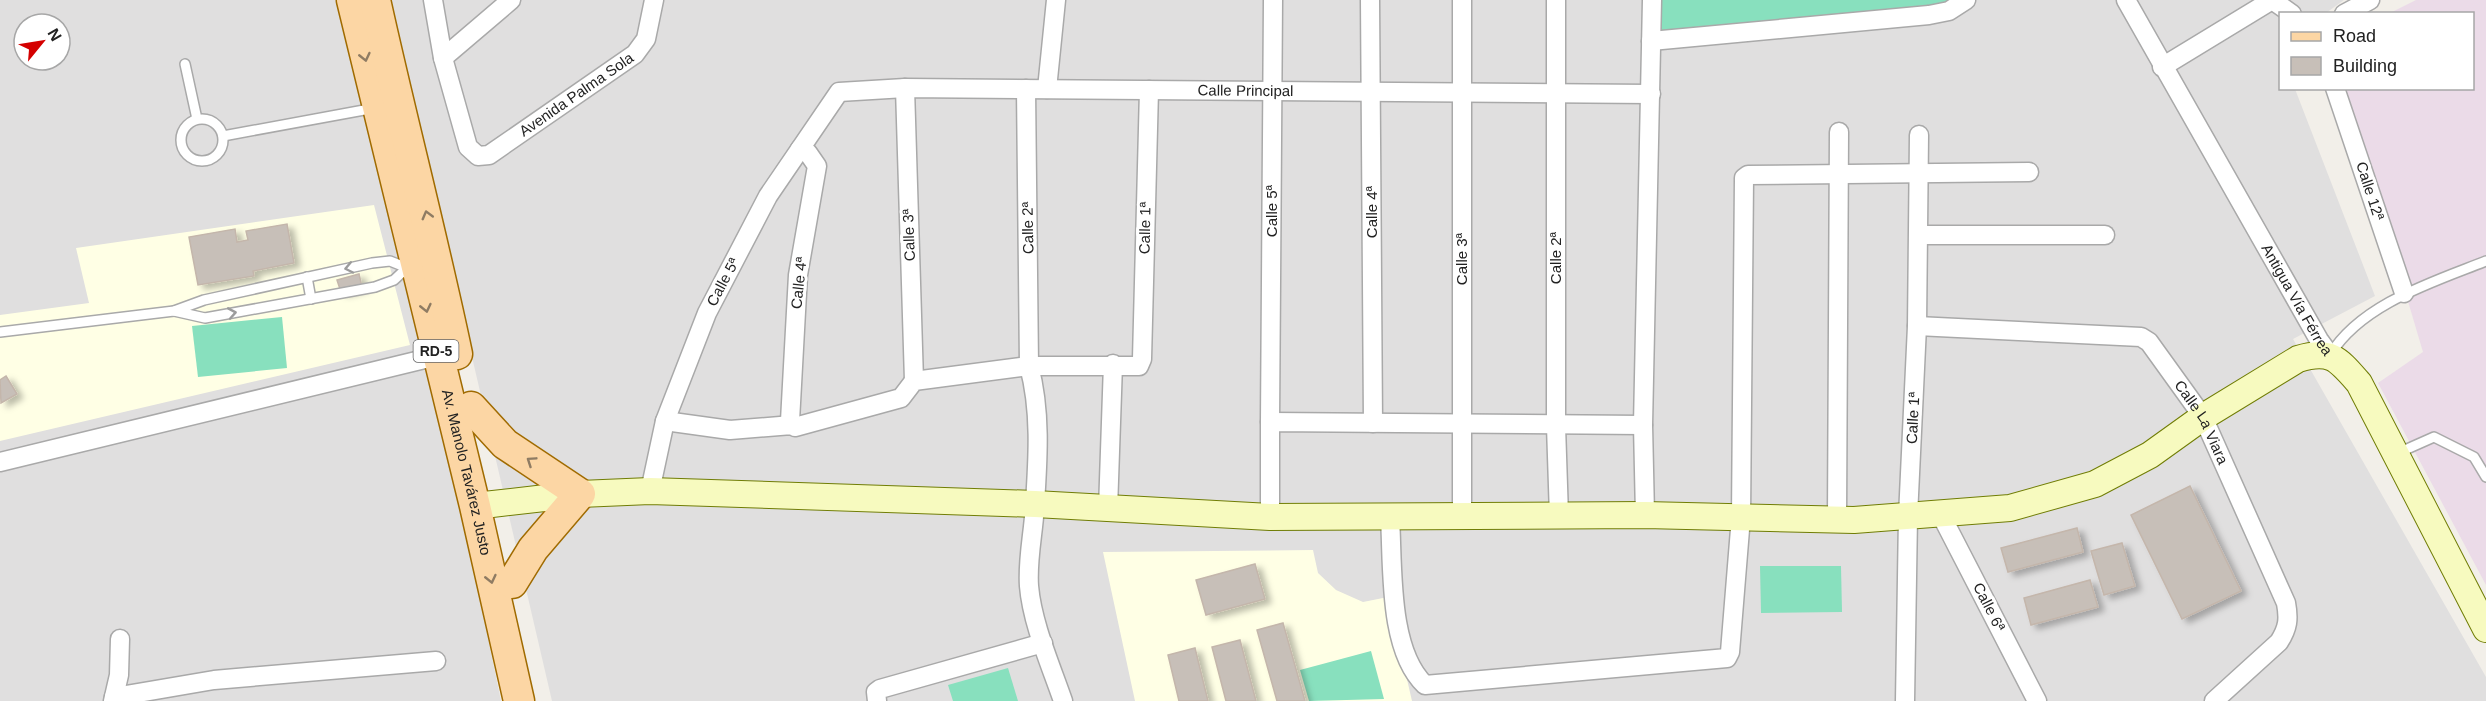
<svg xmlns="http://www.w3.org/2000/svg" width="2486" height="701" viewBox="0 0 2486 701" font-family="Helvetica,sans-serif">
  <defs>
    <filter id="shadow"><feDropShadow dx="6" dy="4" stdDeviation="3" flood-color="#0004"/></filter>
  </defs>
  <rect width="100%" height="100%" fill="#f2efe9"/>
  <g fill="#e0dfdf" fill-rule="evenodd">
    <path d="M0 0H340L476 580 501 701H0ZM24 24H60V60H24Z"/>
    <polygon points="389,0 2344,0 2326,13 2280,14 2280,88 2295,89 2375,296 2293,339 2486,677 2486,701 552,701"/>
  </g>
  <polygon fill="#ebdbe8" points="2416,0 2486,0 2486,585 2378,383 2423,352 2345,89 2472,88 2472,14 2390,13"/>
  <g fill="#ffffe5">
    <polygon points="374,205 410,345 0,441 0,315 89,303 76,248"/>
    <polygon points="1313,550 1318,573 1336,590 1363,602 1388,597 1412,701 1135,701 1103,552"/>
  </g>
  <g fill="#88e0be">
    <polygon points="1652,0 1966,0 1958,7 1651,41"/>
    <polygon points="282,317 287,368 198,377 192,326"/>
    <polygon points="1760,566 1841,566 1842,612 1761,613"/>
    <polygon points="1371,651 1384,699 1309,701 1300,670"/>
    <polygon points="1008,668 1018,701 953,701 948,685"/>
  </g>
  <g fill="#c7bfb8" stroke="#c4b6ab" stroke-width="1.5" filter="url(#shadow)">
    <polygon points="287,224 294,263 253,271 254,276 198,285 189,237 235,229 237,242 248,240 246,231"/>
    <polygon points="359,274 362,287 341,292 337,280"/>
    <polygon points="6,376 17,394 1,403 0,380"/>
    <polygon points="2190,486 2241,591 2182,619 2131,515"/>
    <polygon points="2077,528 2083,552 2008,572 2001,548"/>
    <polygon points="2122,543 2135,586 2104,595 2091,551"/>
    <polygon points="1255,564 1265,599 1206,615 1196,580"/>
    <polygon points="2090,580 2098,607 2031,625 2024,598"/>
    <polygon points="1283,623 1305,701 1277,701 1257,630"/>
    <polygon points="1240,640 1256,701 1226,701 1212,647"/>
    <polygon points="1195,648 1208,701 1179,701 1168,655"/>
  </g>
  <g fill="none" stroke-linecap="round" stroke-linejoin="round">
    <defs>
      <g id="lane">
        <polyline points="185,64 197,119"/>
        <circle cx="202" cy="140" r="21"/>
        <polyline points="223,136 375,108"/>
        <polyline points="307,277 311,299"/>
        <polyline points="174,311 205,318 375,287 394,280 410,265"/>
        <polyline points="0,332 174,311 204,300 372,263 390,261 405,267"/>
        <path d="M2330 355C2361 304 2433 282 2486 261"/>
        <polyline points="2398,453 2434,437 2474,457 2486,477"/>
      </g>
      <g id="street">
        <path id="s1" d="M433 0 443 58 468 147 478 156 489 155 635 54 646 39 654 0"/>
        <polyline points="1370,0 1373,423"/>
        <polyline points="1462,0 1462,517"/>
        <polyline points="1556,0 1556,426 1559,516"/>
        <path id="s2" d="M2126 0 2319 340 2330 355"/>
        <polyline points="2344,14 2370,0"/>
        <polyline points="1651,41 1929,15 1949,11 1966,0"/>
        <polyline points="443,58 511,0"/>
        <polyline points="2162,67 2272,0 2292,14"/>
        <polyline points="905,88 914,381"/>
        <polyline points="2335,88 2404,293"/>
        <path d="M1026 89 1029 366C1041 410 1038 458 1035 503 1034 531 1027 558 1029 586 1032 623 1051 666 1063 701"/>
        <polyline points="1047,89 1056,0"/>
        <polyline points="1919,235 2105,235"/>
        <path id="s3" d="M1917 326 2141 337 2149 342 2203 417 2286 603C2289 619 2288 628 2279 642L2214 701"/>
        <polyline points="665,421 730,430 792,425 795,427 901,398 914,381 1029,366 1139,366 1142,359 1149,90"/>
        <polyline points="1270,422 1273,0"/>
        <polyline points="792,425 790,421 798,275 817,166 808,153 800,149"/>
        <polyline points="0,462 437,356"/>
        <path id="s4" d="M650 491 665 421 707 313 768 196 839 92 905 88 1651 94"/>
        <polyline points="1108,509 1113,364"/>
        <polyline points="1940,513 2037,701"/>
        <polyline points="1645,515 1643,425 1652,0"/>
        <polyline points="1270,517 1270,422 1643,425"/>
        <path d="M1390 518C1393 566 1388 650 1425 685L1727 658 1730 652 1741 517 1744 178 1748 175 2029 172"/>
        <polyline points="1837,519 1839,132"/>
        <polyline points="114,697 214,680 436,661"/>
        <polyline points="113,701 119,675 120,639"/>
        <polyline points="877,701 876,692 880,689 1043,643"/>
        <polyline points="1905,701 1908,516 1917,326 1919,135"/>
      </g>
      <path id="secondary" d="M475 506 580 494 650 491 1035 504 1270 517 1645 515 1854 520 2010 508 2095 484 2150 455 2203 417 2298 359C2331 349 2338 359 2359 383L2486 629"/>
      <g id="primary">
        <path id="s5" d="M352 0 475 506 519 701"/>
        <path d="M375 0C401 118 432 235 457 354"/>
        <polyline points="471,407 505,444 580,494 533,549 512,583"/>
      </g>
    </defs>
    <use href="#lane" stroke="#a9a9a9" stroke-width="12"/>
    <use href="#street" stroke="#a9a9a9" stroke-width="21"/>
    <use href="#secondary" stroke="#707d05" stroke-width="28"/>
    <use href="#primary" stroke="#a06b00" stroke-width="33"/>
    <use href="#lane" stroke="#fff" stroke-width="9"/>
    <use href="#street" stroke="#fff" stroke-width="18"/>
    <use href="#secondary" stroke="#f7fabf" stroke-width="26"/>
    <use href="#primary" stroke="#fcd6a4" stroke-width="30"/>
  </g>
  <defs><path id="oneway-chevron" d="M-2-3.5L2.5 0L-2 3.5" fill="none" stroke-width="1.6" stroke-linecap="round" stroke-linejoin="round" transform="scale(1.5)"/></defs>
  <g stroke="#8f7c63">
    <use href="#oneway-chevron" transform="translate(365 57) rotate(77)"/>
    <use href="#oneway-chevron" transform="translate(427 215) rotate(-105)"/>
    <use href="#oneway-chevron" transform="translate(426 308) rotate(77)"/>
    <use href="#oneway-chevron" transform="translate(531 461) rotate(-146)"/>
    <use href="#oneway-chevron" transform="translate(491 579) rotate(77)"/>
  </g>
  <g stroke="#9c9c9c">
    <use href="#oneway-chevron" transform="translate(349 268) rotate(168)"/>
    <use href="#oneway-chevron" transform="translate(232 313) rotate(-10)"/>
  </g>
  <g text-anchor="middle" stroke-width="6" stroke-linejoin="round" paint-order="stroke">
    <rect fill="#fff" stroke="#646464" stroke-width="1.5" x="413.5" y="340" width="45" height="22" rx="4.5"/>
    <g font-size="14" font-weight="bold" fill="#222">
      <text x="436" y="356">RD-5</text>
    </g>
    <g font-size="15" fill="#222" stroke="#fff">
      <text dy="5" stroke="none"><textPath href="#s4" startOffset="852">Calle Principal</textPath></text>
      <text dy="5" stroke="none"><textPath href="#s1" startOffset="282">Avenida Palma Sola</textPath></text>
      <text transform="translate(2370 191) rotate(72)" y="5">Calle 12ª</text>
      <text transform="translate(1272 211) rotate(-90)" y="5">Calle 5ª</text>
      <text transform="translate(1372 212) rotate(-90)" y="5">Calle 4ª</text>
      <text transform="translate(1028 228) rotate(-91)" y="5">Calle 2ª</text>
      <text transform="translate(1145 228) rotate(-89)" y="5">Calle 1ª</text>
      <text transform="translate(909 235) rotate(-92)" y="5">Calle 3ª</text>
      <text transform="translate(1556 258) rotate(-90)" y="5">Calle 2ª</text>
      <text transform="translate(1462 259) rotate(-90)" y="5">Calle 3ª</text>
      <text transform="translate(723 282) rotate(-62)" y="5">Calle 5ª</text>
      <text transform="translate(799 283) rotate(-84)" y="5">Calle 4ª</text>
      <text dy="5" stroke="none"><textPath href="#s2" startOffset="345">Antigua Vía Férrea</textPath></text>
      <text transform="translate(1913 418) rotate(-87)" y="5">Calle 1ª</text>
      <text dy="5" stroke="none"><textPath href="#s3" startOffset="330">Calle La Viara</textPath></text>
      <text dy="5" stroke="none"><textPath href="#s5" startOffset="486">Av. Manolo Tavárez Justo</textPath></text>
      <text transform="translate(1989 607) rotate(63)" y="5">Calle 6ª</text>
    </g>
  </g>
  <rect x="2279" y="12" width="195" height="78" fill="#ffffff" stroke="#a7a7a7" stroke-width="1.5"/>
  <rect x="2291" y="32" width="30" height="9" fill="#fcd6a4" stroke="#a7a7a7" stroke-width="1.5"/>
  <text x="2333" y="42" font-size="18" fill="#222222">Road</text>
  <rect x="2291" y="57" width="30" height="18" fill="#c7bfb8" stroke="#a7a7a7" stroke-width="1.5"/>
  <text x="2333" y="72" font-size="18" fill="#222222">Building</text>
  <g transform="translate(42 42) rotate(60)"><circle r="28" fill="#ffffff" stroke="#a7a7a7" stroke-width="1.5"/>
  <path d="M0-4.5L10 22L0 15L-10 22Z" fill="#d40000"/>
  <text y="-9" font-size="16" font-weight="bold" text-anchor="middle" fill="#222222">N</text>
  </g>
</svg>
